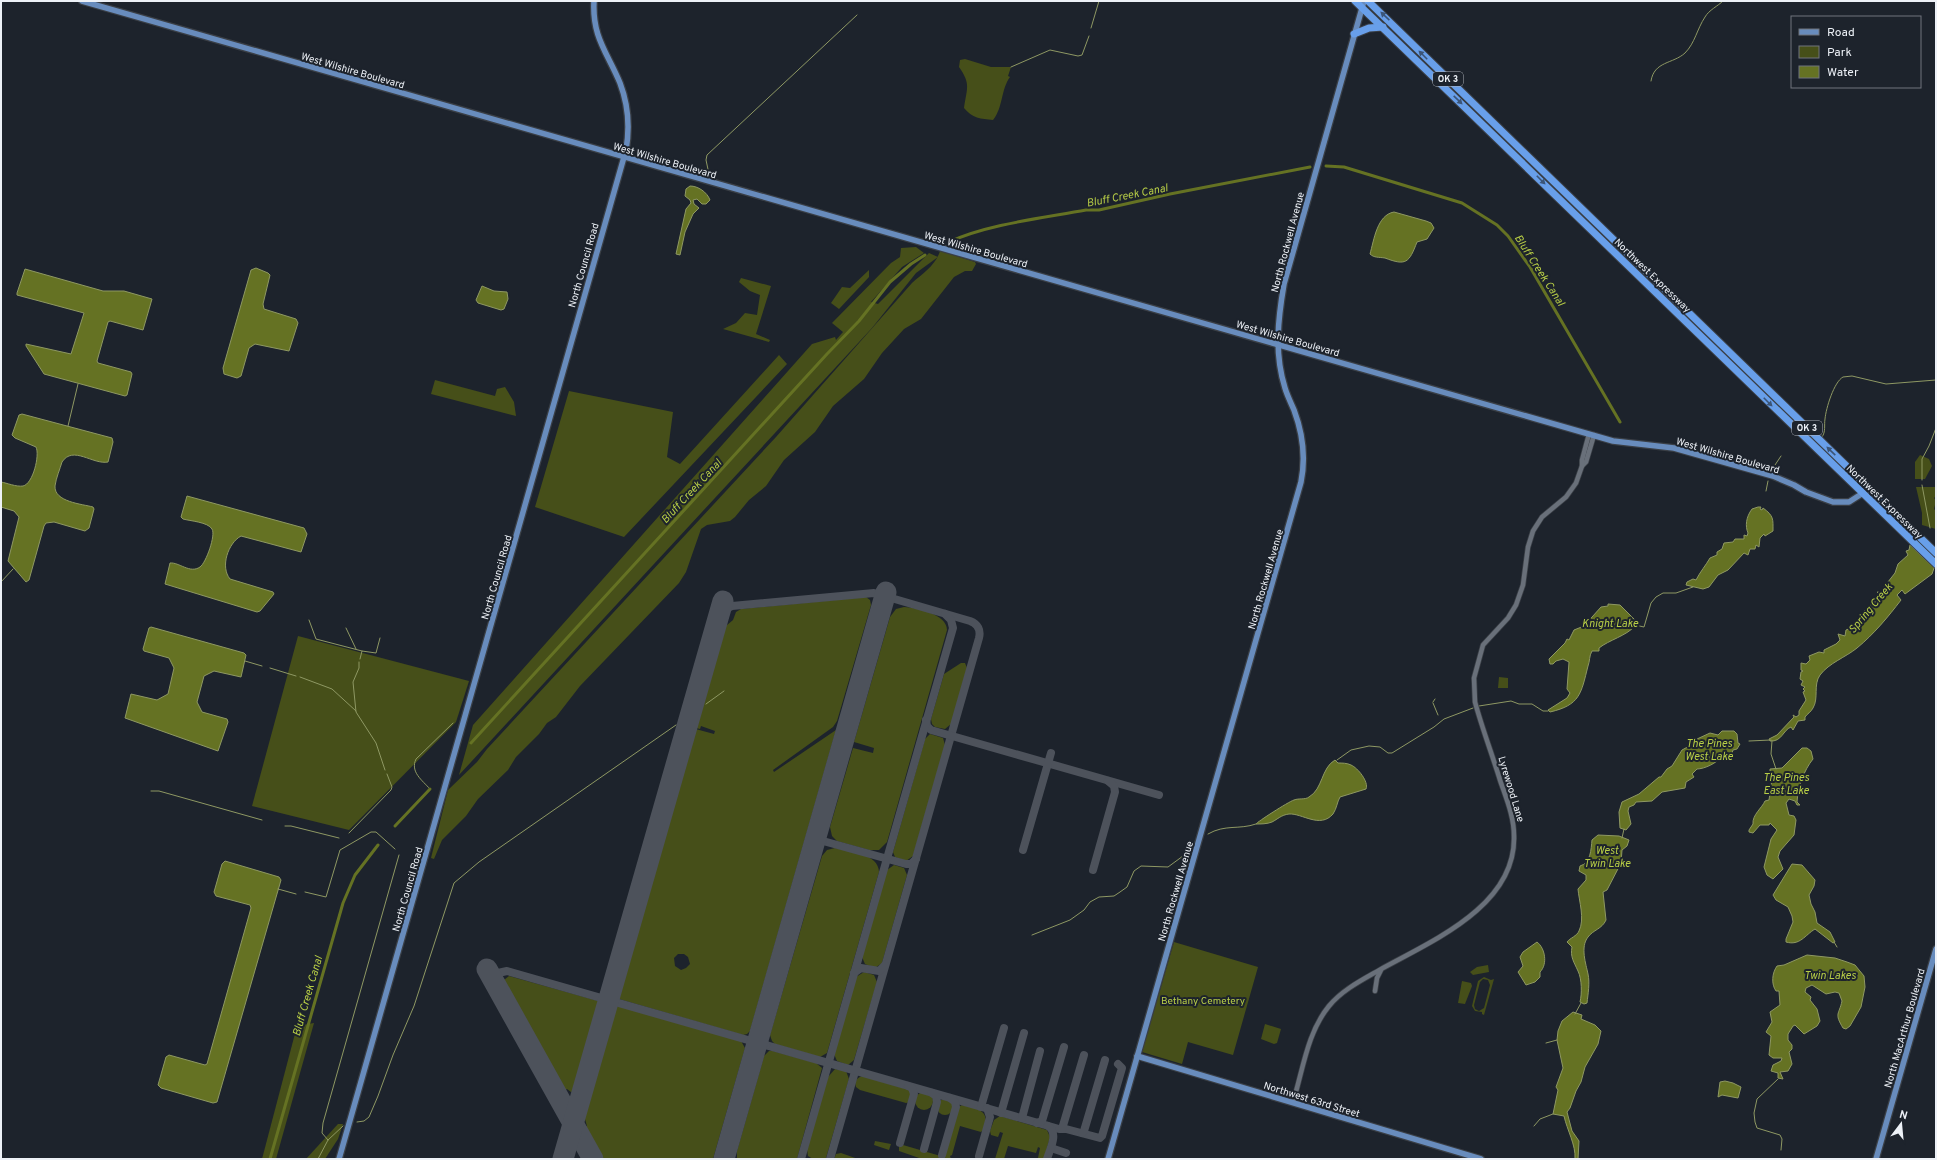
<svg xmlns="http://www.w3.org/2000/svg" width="1937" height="1160" viewBox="0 0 1937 1160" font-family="Overpass,sans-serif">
  <rect width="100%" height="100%" fill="#1d232c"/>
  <g fill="#464f19" fill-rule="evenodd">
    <path d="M965 59 991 67H1011L1008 76 1010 77C1001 89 1003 108 993 120 981 119 972 118 964 108 967 88 971 84 959 67L960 60Z"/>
    <polygon points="916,247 924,253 902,267 871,302 878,304 929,253 938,257 916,273 872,328 459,775 473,725 812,344 835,337 836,340 843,332 832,323 891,263 900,257 901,248"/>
    <path d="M940 251 975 262 976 264 972 271H965L954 277 921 319 904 329 882 353 864 379 833 406 815 432 784 460 766 486 749 500 735 517 730 521 707 525 701 529 686 572 679 583 580 686 556 717 547 723 539 734 516 757 508 770 478 799 466 816 442 840 434 859 431 858 448 790 477 762 487 749 776 437 912 283C922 274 936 265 940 251Z"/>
    <polygon points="869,270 869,277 839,309 831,303 842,287 850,288"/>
    <polygon points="741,278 771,286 756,334 770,340 769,342 723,329 736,323 745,313 757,315 760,295 750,291 739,282"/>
    <polygon points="779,355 787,364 624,537 535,507 569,391 673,412 667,457 680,464"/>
    <polygon points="435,380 495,396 497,389 505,387 514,402 516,416 431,394"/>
    <polygon points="1920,455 1929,459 1932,466 1925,479 1915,479 1915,462"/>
    <polygon points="1916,487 1936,487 1936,496 1934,498 1936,501 1934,509 1936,511 1936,529 1922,525 1922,513"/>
    <path d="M866 597 870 600 871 605 837 721 833 727 773 770 774 772 836 730 750 1031 747 1034 743 1035 619 999 616 992 692 728 714 734 715 731 701 726 700 729 693 727 720 631 733 620 736 612 741 609ZM678 954H684L688 957 690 964 686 968 681 970 675 966 674 958Z"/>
    <path d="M904 607C917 608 947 614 947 630L887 842 879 850H869L837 841 832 836 830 827 853 748 873 753 874 748 854 742 890 617 896 609Z"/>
    <polygon points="298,636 469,681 456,722 349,830 252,806"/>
    <polygon points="961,663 965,663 967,668 951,724 945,729 935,727 932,724 931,719 944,674"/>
    <polygon points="1499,677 1508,678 1508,688 1498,688"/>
    <polygon points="930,734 943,738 945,745 913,856 906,861 895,857 893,852 925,739"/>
    <path d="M835 848C849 851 879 854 879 872L827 1053 820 1057 775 1044 772 1041 770 1035 822 856 827 850Z"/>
    <polygon points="894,865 904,868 907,875 882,963 875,968 865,964 862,957 887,870"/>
    <polygon points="1174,942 1258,967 1233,1055 1188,1042 1182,1064 1142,1052"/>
    <polygon points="1488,965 1489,972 1473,975 1470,972 1477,967"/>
    <polygon points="864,972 874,975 877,982 854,1060 848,1065 837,1061 834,1054 856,977"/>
    <polygon points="509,976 595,1000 599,1001 601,1007 578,1088 575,1091 571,1092 567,1089 563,1091 504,985 504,980"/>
    <path d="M1484 977 1491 980 1494 979 1484 1015 1482 1014V1012L1475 1011 1472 1006 1478 981ZM1483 979 1488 980 1490 985 1484 1008 1479 1011 1475 1009 1474 1005 1480 982Z"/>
    <polygon points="1462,981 1471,983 1472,986 1465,1004 1458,1003"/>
    <polygon points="619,1006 741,1041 745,1048 713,1159 601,1159 584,1128 587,1126 583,1112 611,1011 614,1007"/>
    <polygon points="314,1023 276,1159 262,1159 297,1026"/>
    <polygon points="1265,1024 1281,1029 1277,1043 1274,1044 1261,1039"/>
    <polygon points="769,1051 773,1051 816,1063 822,1068 797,1159 737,1159 737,1151 764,1056"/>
    <polygon points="835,1069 846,1071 849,1079 826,1158 813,1159 808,1156 807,1149 828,1077"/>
    <path d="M862 1076 910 1090 912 1093 910 1102 906 1103 860 1090 856 1087C854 1081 857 1078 862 1076Z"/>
    <circle cx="924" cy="1101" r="9"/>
    <circle cx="945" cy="1107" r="8"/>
    <path d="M962 1105C972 1108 989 1109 985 1123 984 1127 984 1129 981 1132L960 1126 952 1155 950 1156 951 1159H922L899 1151V1146L903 1145 944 1157 957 1108Z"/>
    <polygon points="1000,1116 1047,1130 1050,1137 1044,1159 1038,1158 1040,1148 1038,1147 1036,1153 1008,1146 1004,1159 995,1159 1003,1133 1000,1132 998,1137 991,1135 990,1131 994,1120"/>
    <polygon points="338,1124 343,1124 338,1139 325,1159 306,1159"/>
    <polygon points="875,1141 891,1144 889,1150 874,1145"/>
    <polygon points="841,1153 858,1159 834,1159 836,1154"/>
  </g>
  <g fill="#657223" stroke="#8e9863">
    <path d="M690 186C698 186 707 192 710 200L706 204H702L697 199 693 200 694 204 699 208 693 214 685 232 680 255 676 254 686 209 691 203 690 200 685 196 686 189Z"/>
    <path d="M1394 212 1426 221 1431 223 1434 228 1427 239 1417 242C1409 263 1406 266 1385 258 1379 257 1374 258 1370 254 1374 240 1377 215 1394 212Z"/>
    <polygon points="256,268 268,273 270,275 263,304 264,309 296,319 298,323 289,351 255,344 249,348 241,376 237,378 224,374 223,368 251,270"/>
    <polygon points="25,269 103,291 124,291 152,299 143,330 110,321 108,322 97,361 98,363 131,372 132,374 127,395 125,396 44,374 26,346 26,344 71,354 84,313 17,295 17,293"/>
    <polygon points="482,286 494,291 507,292 508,299 504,309 501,310 478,303 476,300"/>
    <path d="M22 414 112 438 113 442 108 462C93 465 73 445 62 462 60 469 56 478 55 486 54 502 82 504 93 507L94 509 89 528 85 531 54 522 46 523 44 526 29 580 26 582 8 561 19 517 14 511 1 507V482C7 483 16 487 23 486 33 484 40 455 36 447L15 438 12 435 19 415Z"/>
    <path d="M187 496 304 528 307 534 301 552 241 536C228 543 220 567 230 579L273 592 274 594 260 611 257 612 165 584 170 563C179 562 190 574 200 567 206 563 216 535 212 529 208 522 190 521 183 519L181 517Z"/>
    <path d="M1758 507H1761L1760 509 1762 510 1763 508C1774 516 1773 519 1773 531L1765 536 1764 534 1760 538 1759 547 1756 545 1755 549H1750L1748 555 1744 553 1728 570 1718 575 1709 587 1703 589 1686 585 1687 582 1693 579 1696 580C1700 572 1706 565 1710 558L1717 555V552L1722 549 1724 543 1733 542 1735 539H1744V535L1747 536 1748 533C1745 526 1746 517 1752 509Z"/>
    <path d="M1910 545 1934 568 1932 574 1905 594 1902 590 1897 595 1901 600C1888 617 1874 634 1857 648 1846 657 1829 663 1820 675 1813 685 1819 698 1813 708 1811 712 1807 714 1805 717V720L1798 721 1793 730 1791 727C1783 730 1782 742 1770 741L1769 739 1777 735 1794 717 1793 715 1796 717 1799 715V711L1806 700 1803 692 1805 691 1803 689 1805 687 1801 685 1803 681 1800 679 1801 672 1803 671 1801 670V663L1806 664 1810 660 1809 656 1819 652 1824 653V650L1836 644 1840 640 1838 634 1845 636 1846 630 1851 628 1865 610 1881 596 1877 592 1883 593 1884 587 1895 573 1898 564 1908 555 1906 551 1909 550Z"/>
    <path d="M1608 604 1620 605 1634 619 1635 626C1626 636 1609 640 1599 648V651H1592C1589 656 1590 661 1588 666 1581 694 1580 705 1550 712L1548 710 1567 698 1570 693 1567 689 1569 662 1563 659 1556 661 1553 664H1550L1549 659 1565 643 1567 639 1569 640 1574 630 1584 626 1601 607 1608 606Z"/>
    <polygon points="151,627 244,653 246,655 241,677 214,671 204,676 197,702 202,712 227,719 228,722 218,751 125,718 131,694 157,700 168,694 174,668 169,658 144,651 143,649 149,628"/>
    <path d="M1722 731H1734L1737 734 1738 743 1740 744 1737 749 1733 750 1731 756 1726 759 1721 756C1718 763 1704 769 1697 769L1692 774 1694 777 1686 782 1685 788 1662 792 1652 801 1636 802 1634 805 1629 807 1628 811 1631 824 1626 830 1620 828 1619 812 1622 802 1639 794 1659 777H1661L1667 769 1672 766 1682 750 1695 743 1697 739 1710 733 1718 735Z"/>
    <path d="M1802 748H1807L1811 751 1813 759C1804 770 1798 787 1797 802L1800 805H1797L1795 801 1789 799 1786 803 1789 815 1794 816 1796 820 1794 835 1780 851 1778 857 1783 869 1773 879 1767 875 1764 867 1771 839 1777 830 1770 823 1769 825H1760L1753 833 1749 832V830L1753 824C1752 815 1762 808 1765 801L1769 800 1772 779 1770 776V769L1782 768Z"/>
    <path d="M1335 760 1338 763C1342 763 1347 763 1351 765 1358 768 1369 782 1366 789L1340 797C1337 802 1337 808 1333 814 1320 829 1302 813 1289 814 1281 815 1278 819 1272 822 1267 824 1261 824 1256 824 1257 822 1288 802 1294 800 1299 798 1305 800 1309 797 1323 789 1321 768 1335 760Z"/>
    <path d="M1598 835 1619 836 1629 840 1627 846 1622 850 1621 863 1607 890 1603 892 1606 920C1602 929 1593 930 1588 937 1580 947 1586 964 1588 974 1590 983 1588 994 1587 1003L1584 1004 1580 1002C1582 994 1582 979 1578 971 1574 962 1570 957 1572 947L1567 942C1570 938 1577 936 1579 931 1585 919 1579 901 1578 889L1586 880V875L1579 871 1580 866C1591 863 1591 849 1592 840Z"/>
    <polygon points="225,861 279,877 281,880 217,1102 213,1103 161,1088 158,1085 166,1057 169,1055 205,1065 207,1064 251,908 250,905 216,896 214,892 222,864"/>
    <path d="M1792 864 1802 865 1815 880 1814 886 1809 895 1811 904 1815 912 1817 923 1830 932 1835 942 1833 943 1815 929C1805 935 1800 946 1786 942V939L1793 922 1792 916 1788 907 1776 900 1773 895Z"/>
    <path d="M1537 942C1545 948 1548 964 1540 972V977L1535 982 1526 985 1518 972 1523 966 1520 957 1523 952Z"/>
    <path d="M1807 955 1835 958 1847 962 1855 965 1864 976 1865 987 1861 1007 1850 1026 1846 1029 1843 1028C1834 1013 1839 1015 1842 1001L1839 993 1835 992 1826 994 1812 985 1806 988 1805 992 1811 997 1810 1000 1817 1009 1820 1021 1817 1026 1804 1034 1795 1025 1793 1026 1788 1034V1040L1792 1045V1049L1789 1052 1792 1064 1788 1071 1780 1072 1783 1079 1778 1078V1073L1771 1071 1773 1065 1781 1061 1782 1058H1773L1769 1055 1771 1036 1766 1032 1772 1022 1770 1012 1780 1005 1779 991H1776C1771 984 1772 973 1777 966L1784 965Z"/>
    <path d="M1573 1012 1582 1015 1581 1019 1595 1025 1601 1031 1598 1044 1585 1067 1581 1082 1576 1091 1570 1108 1567 1112 1572 1131 1579 1141 1578 1159H1575C1576 1145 1567 1130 1564 1116L1553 1114 1558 1090 1556 1087 1563 1068 1557 1040 1558 1031 1562 1021Z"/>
    <polygon points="1725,1081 1733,1083 1741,1087 1738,1098 1722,1095 1718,1097 1720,1082"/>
  </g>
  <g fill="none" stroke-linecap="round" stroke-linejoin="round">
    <g stroke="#8e9863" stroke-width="1">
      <polyline points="1091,28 1099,1"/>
      <polyline points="1011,67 1050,50 1078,56 1082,55 1089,36"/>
      <path d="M1651 81C1654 61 1673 64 1685 53 1695 43 1697 29 1705 17 1709 10 1718 6 1723 1"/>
      <polyline points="709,174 706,160 707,155 857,15"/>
      <polyline points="68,426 78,384"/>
      <path d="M1822 437C1826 432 1824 425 1825 419 1826 408 1834 382 1843 377L1852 376 1886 384 1936 380"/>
      <polyline points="1771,471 1781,456"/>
      <polyline points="1922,480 1922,459 1929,446 1936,428"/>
      <polyline points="1922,485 1930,528"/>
      <polyline points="1766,491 1768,481"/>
      <polyline points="1,582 13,569"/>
      <polyline points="309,620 316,639 362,651"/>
      <polyline points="1635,625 1644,627 1651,603 1656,597 1663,593 1676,593 1693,587"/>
      <polyline points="346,628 356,649"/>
      <polyline points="360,659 362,651 376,653 380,638"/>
      <polyline points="245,661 262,666"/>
      <polyline points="359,662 359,668 353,682 356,712 376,743 385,770"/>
      <polyline points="270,668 296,676"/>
      <polyline points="300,677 332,689 356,711"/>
      <polyline points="1433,702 1435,699"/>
      <polyline points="1433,703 1438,715"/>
      <polyline points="706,704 724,691"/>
      <polyline points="1479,706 1511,701 1519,704 1532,704 1543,711 1548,711"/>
      <polyline points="1749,741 1771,740"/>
      <polyline points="1772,741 1771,754 1776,769"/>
      <polyline points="1337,760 1351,750 1369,746 1380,747 1388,753 1392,753 1434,727 1444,719 1473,708"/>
      <path d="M430 789C422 780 410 772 416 759L453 723"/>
      <polyline points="151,791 159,791 262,820"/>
      <polyline points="285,826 291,826 339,838"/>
      <polyline points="349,833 391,790 392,787 387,774"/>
      <path d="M1208 834C1225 824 1239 830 1256 824"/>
      <polyline points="1622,838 1624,829"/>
      <polyline points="278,889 296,894"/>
      <polyline points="305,892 326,897 340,850 371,832 376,832 395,849"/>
      <polyline points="1032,935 1070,920 1084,910 1090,902 1099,897 1114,896 1120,892 1127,887 1134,871 1141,866 1168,867 1183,856"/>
      <polyline points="1834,942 1837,947"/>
      <polyline points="1575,1014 1581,1003"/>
      <polyline points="1546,1043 1557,1040"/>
      <polyline points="1778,1079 1757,1099 1754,1113 1755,1122 1757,1128 1780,1135 1782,1139 1781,1150"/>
      <polyline points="357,1122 364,1121 369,1117 378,1096 393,1055 414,1006 454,883 479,862 676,725"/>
      <polyline points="1534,1126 1540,1119 1553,1114"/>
      <polyline points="328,1140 322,1133 323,1123 399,855"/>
      <polyline points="318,1159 328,1140 343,1126"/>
    </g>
    <g stroke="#657223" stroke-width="3">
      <polyline points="1326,166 1344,167 1462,203 1497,225 1508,236 1530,267 1620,422"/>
      <path d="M949 242C988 224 1043 218 1086 210H1099L1170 194 1310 167"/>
      <polyline points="471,743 827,354 859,321 890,282 911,264 925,255"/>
      <polyline points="395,826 430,789"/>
      <polyline points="270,1159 343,903 355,875 378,845"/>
    </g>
    <g stroke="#4d525b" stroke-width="8">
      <path d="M718 619 725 609 732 606 874 593 970 621C978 624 981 630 979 638L830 1159"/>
      <polyline points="926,720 927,726 931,730 1159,795"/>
      <polyline points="819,828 819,836 823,841 906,864 911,864 916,859"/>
      <polyline points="813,850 817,842 823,841"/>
      <polyline points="1023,850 1051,753"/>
      <polyline points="1093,870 1115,792 1114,786 1108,781"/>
      <polyline points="854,973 861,968 879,971 885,965"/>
      <polyline points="495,983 498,973 507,971 1059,1129 1066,1129 1100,1138 1102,1136 1122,1068 1118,1064"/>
      <polyline points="607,1006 610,1001 613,1001 611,999 611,994"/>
      <polyline points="761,1029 761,1040 766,1045"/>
      <polyline points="754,1055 758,1047 766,1045"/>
      <polyline points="981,1107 1004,1028"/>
      <polyline points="1001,1113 1024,1033"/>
      <polyline points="1022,1118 1040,1051"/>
      <polyline points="1037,1123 1042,1121 1064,1047"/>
      <polyline points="1062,1129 1084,1055"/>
      <polyline points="1082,1133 1084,1131 1105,1060"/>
      <polyline points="900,1143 914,1094 912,1088 908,1086"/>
      <polyline points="1051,1148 1066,1153"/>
      <polyline points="924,1149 937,1102 936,1096 932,1093"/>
      <polyline points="942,1155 956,1107 955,1102 950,1098"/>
      <polyline points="979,1156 990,1117 987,1108"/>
      <polyline points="725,1159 725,1154"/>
      <polyline points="801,1159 953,628 951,620 945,614"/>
      <path d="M1047 1159C1050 1149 1059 1133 1048 1126"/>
    </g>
    <g stroke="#4d525b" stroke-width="21">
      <polyline points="487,969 593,1159"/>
      <polyline points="563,1159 723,601"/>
      <polyline points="724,1159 886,592"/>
    </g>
    <defs>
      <g id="minor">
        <polyline points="1582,466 1586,462 1594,435"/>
        <polyline points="1375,991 1377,978 1381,970"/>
        <path d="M1293 1102C1303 1070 1307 1033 1329 1006 1343 989 1364 979 1383 968 1434 940 1516 905 1514 836 1514 816 1506 798 1500 780 1492 754 1482 728 1475 702L1474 678 1483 645 1508 618 1516 605 1523 585 1528 547 1533 531 1542 517 1566 497 1576 483 1582 466V460L1589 434"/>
      </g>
      <g id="major">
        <polyline points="82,1 1613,441 1674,448 1773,476 1794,485 1806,492 1833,502 1849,502 1863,493"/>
        <polyline points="1137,1056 1481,1159"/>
        <path d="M339 1159 626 150C630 127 628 104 620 83 607 52 592 37 594 1"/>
        <path d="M1108 1159 1301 482C1306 457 1303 434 1294 410 1291 403 1287 395 1285 388 1274 353 1278 319 1284 284L1364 1"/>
        <polyline points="1876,1159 1936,949"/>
      </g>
      <g id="highway">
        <polyline points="1355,1 1936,564"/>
        <polyline points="1368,1 1936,553"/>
        <polyline points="1354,34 1369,28 1383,27"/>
      </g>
    </defs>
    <use href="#minor" stroke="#3a3f46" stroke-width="6"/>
    <use href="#major" stroke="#3a3f46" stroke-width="8"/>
    <use href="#highway" stroke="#3a3f46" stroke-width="9"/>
    <use href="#minor" stroke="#69707a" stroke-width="4.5"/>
    <use href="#major" stroke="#688cbd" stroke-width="5.5"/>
    <use href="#highway" stroke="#689fea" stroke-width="7"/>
  </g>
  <defs><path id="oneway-solid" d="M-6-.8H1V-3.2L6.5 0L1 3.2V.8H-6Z"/></defs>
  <g fill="#3b5578">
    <use href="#oneway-solid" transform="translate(1385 16) rotate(-137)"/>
    <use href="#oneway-solid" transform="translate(1423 55) rotate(-135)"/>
    <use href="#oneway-solid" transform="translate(1458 100) rotate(44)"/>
    <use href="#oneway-solid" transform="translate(1541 180) rotate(45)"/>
    <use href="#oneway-solid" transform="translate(1768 402) rotate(45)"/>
    <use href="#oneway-solid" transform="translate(1831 451) rotate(-136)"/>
  </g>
  <g text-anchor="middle" stroke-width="4" stroke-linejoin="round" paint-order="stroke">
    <g fill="#1d232c" stroke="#afb3ba" stroke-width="1">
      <rect x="1433" y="72" width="30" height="14" rx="3"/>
      <rect x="1792" y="421" width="30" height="14" rx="3"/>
    </g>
    <g font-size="9" font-weight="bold" fill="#edf1f7">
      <text x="1448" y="82">OK 3</text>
      <text x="1807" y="431">OK 3</text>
    </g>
    <g font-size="10" fill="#edf1f7" stroke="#1d232c">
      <text transform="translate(353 70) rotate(16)" y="4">West Wilshire Boulevard</text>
      <text transform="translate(665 160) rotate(16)" y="4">West Wilshire Boulevard</text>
      <text transform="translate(1287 242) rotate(-75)" y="4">North Rockwell Avenue</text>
      <text transform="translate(976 249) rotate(16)" y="4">West Wilshire Boulevard</text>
      <text transform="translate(583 265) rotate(-74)" y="4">North Council Road</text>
      <text transform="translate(1653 275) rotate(44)" y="4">Northwest Expressway</text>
      <text transform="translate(1288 338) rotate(16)" y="4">West Wilshire Boulevard</text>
      <text transform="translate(1728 455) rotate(16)" y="4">West Wilshire Boulevard</text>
      <text transform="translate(1885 501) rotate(44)" y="4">Northwest Expressway</text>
      <text transform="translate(496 577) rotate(-74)" y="4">North Council Road</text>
      <text transform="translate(1265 579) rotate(-74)" y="4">North Rockwell Avenue</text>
      <text transform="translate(1512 789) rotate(73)" y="4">Lyrewood Lane</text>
      <text transform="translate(407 889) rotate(-74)" y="4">North Council Road</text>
      <text transform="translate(1175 891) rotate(-74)" y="4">North Rockwell Avenue</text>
      <text transform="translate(1904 1028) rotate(-74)" y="4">North MacArthur Boulevard</text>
      <text transform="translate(1312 1099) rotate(17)" y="4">Northwest 63rd Street</text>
    </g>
    <g font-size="10" fill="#b9cf48" stroke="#1d232c">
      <text x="1203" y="1004">Bethany Cemetery</text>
    </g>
    <g font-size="11" font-style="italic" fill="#b8ce46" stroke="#1d232c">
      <text transform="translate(1127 195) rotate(-11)" y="4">Bluff Creek Canal</text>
      <text transform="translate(1540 270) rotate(57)" y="4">Bluff Creek Canal</text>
      <text transform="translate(691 491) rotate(-47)" y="4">Bluff Creek Canal</text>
      <text transform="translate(1870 608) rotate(-50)" y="4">Spring Creek</text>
      <text x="1610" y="627">Knight Lake</text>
      <text x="1709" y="747">The Pines<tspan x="1709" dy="13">West Lake</tspan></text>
      <text x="1786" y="781">The Pines<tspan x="1786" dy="13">East Lake</tspan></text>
      <text x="1607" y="854">West<tspan x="1607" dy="13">Twin Lake</tspan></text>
      <text x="1830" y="979">Twin Lakes</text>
      <text transform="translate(307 996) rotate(-74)" y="4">Bluff Creek Canal</text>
    </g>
  </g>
  <rect width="1937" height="1160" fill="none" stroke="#edf1f7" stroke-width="4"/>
  <rect x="1791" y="16" width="130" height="72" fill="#1d232c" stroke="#70757d"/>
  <rect x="1799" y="29" width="20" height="6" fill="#688cbd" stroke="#70757d"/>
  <text x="1827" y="36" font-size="12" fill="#edf1f7">Road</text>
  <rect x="1799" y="46" width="20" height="12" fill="#464f19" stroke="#70757d"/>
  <text x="1827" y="56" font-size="12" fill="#edf1f7">Park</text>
  <rect x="1799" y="66" width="20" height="12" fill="#657223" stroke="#70757d"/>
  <text x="1827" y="76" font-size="12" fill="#edf1f7">Water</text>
  <g transform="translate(1901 1124) rotate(16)" stroke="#1d232c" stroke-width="3" paint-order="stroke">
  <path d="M0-3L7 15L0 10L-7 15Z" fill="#edf1f7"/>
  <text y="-6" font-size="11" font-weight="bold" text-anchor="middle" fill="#edf1f7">N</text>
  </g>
</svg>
